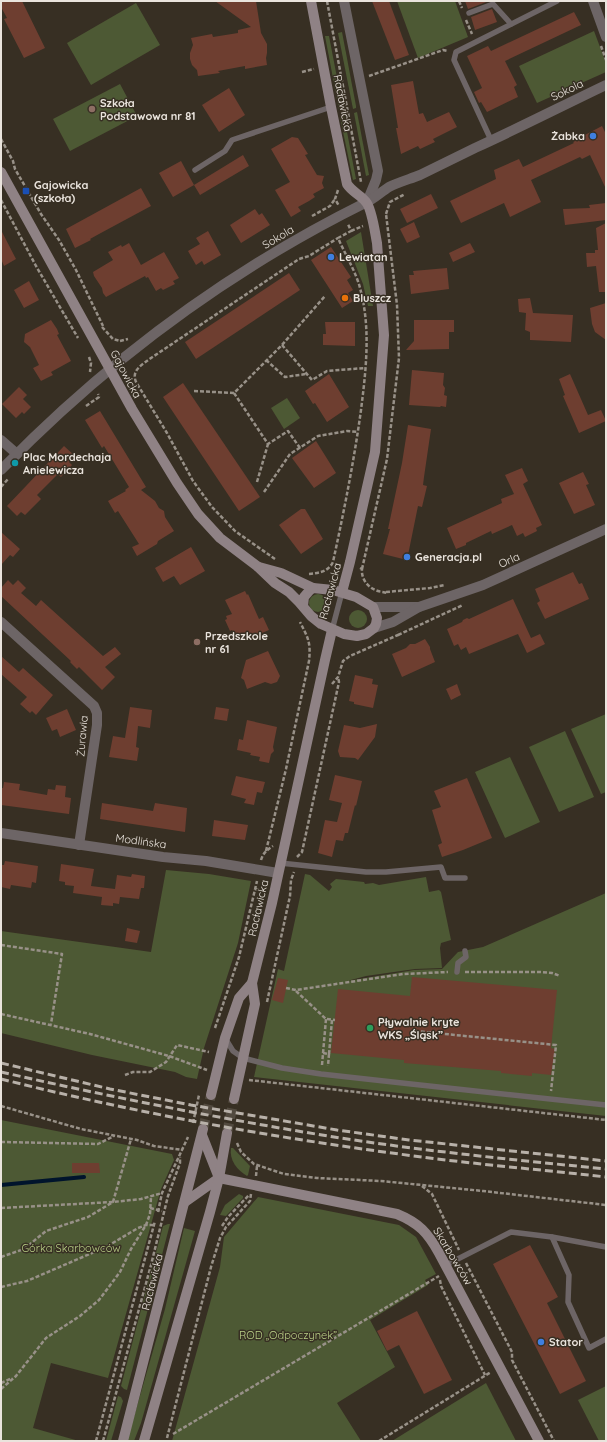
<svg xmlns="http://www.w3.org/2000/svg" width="607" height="1442" viewBox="0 0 607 1442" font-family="Quicksand,sans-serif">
  <rect width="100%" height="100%" fill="#372f23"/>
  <g fill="#4d5934">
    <polygon points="397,1 455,1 468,37 418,58"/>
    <polygon points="136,3 160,45 91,85 67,43"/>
    <polygon points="594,31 606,63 606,72 537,103 519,66"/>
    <polygon points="342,32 356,106 356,108 353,109 338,33"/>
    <polygon points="325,36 329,36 343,109 339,110"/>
    <polygon points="120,84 137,116 70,151 53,119"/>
    <polygon points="357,112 369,175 366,176 354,113"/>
    <polygon points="344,116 356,179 353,180 340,117"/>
    <polygon points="361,232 373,306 368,306 363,284 346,241"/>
    <polygon points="287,398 300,418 284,429 271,408"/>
    <circle cx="318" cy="603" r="9"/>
    <circle cx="358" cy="619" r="9"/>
    <polygon points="606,714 606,792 601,794 571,729"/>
    <polygon points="565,731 594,797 559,812 529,747"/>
    <polygon points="510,757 540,822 505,838 475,772"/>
    <polygon points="166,870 209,874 251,881 238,943 204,1048 197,1079 186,1077 175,1072 92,1055 1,1033 1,931 151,952"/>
    <polygon points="305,874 310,875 329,891 332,887 330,884 336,879 364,882 365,884 373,883 379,885 426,877 429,892 439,890 441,892 451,940 441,943 440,948 442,968 415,969 366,976 347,981 414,970 442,969 458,952 483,947 606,893 606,1116 254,1077 278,969 284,971"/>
    <polygon points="1,1120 172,1154 174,1160 161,1189 108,1378 51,1363 33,1428 79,1441 1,1441"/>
    <path d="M231 1148H233L250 1166 248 1175 247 1176C237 1170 229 1160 231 1148Z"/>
    <polygon points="239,1194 243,1196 243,1198 226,1216 220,1215 225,1205"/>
    <polygon points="258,1197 399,1225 416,1237 436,1274 425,1280 428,1285 370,1320 395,1367 337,1403 361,1441 172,1441 220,1267 224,1237"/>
    <polygon points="168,1224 170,1224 127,1390 124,1389 121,1386 163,1226"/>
    <polygon points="184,1228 195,1231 141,1423 134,1441 127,1441 165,1309"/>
    <polygon points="486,1383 516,1441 392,1441"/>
    <polygon points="606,1386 606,1441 599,1441 578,1400"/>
    <polygon points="118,1396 121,1397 123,1401 111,1441 106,1441"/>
  </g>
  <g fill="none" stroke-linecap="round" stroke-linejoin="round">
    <polyline stroke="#00142c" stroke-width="4" points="1,1185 84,1177"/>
  </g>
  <g fill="#6e3e30">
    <polygon points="1,1 22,1 45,48 24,58 4,19 7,18 1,7"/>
    <polygon points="215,1 256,1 261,33 267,44 267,53 266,58 267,65 245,69 245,66 218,71 220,73 198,76 197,70 192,65 190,59 190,53 193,45 191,38 212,34 213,37 238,33 238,30 251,27"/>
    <polygon points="372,1 389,1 409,55 395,60"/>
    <polygon points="465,1 489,1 468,9"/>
    <polygon points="492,9 497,22 475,30 471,17"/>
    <polygon points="574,12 581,25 505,61 517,85 514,87 518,97 487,112 481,102 479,103 474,92 482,88 467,56 488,46 491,51"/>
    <polygon points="413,81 419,114 423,113 427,122 449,112 457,127 433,139 435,142 420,149 418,146 401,154 396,128 398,128 391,85"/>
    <polygon points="229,88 245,115 219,132 202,105"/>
    <polygon points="602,126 606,134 606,189 590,155 582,159 580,157 531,180 541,202 510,217 504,203 461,223 450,201 496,179 494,170 519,159 523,167 574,143 573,142 581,138 581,137"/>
    <polygon points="292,137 298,138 308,154 305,155 317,175 324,176 322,183 324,188 313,194 315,197 309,201 298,207 301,211 291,217 275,190 290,182 271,149"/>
    <polygon points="243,155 249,166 200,195 194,185 173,197 159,173 181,161 194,185"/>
    <polygon points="141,188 151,206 99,234 90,239 91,240 75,248 66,229"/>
    <polygon points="431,194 438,208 407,223 400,209"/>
    <polygon points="606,203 606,220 565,225 563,209 590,208 589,205"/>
    <polygon points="255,209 259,215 262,213 270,225 241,243 230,225"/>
    <polygon points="414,222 420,237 407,243 400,229"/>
    <polygon points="606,223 606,292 599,292 596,266 587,267 586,253 595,253 595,250 598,250 596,228"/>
    <polygon points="1,230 16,259 4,266 1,259"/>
    <polygon points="208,231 221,255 204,265 202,261 196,265 188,251 200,244 196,238"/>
    <polygon points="129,243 141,265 164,252 179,278 173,281 175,284 163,290 161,288 156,291 148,277 146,278 145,276 106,297 103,293 102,288 94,276 93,272 113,260 108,252 121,245 122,247"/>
    <polygon points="470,243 475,252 453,262 449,253"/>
    <polygon points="331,247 351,277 347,280 353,290 348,293 353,301 342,308 311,260"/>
    <polygon points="447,268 449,289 411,294 409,275 414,275 413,271"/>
    <polygon points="289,273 300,290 196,359 185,342"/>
    <polygon points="29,281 39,300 24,308 14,290"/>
    <polygon points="530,298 533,313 573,315 571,342 530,340 530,332 525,330 526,313 519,312 518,299"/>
    <polygon points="606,303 606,340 595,332 592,324 590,308"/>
    <polygon points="51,320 57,329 59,334 57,335 71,361 51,372 53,375 41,381 33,368 39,365 30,347 24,342 25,334"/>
    <polygon points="414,320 454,320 454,332 449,332 449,349 406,350 414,341"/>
    <polygon points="325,322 355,322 355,346 323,345 323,334 326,334"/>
    <polygon points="412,370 444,373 443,385 445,388 444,395 447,396 446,407 441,406 440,407 409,405"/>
    <polygon points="329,374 349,407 327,422 315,403 313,404 305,391"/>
    <polygon points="570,374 588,415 601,410 606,421 579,433 563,396 565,395 559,379"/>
    <polygon points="183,383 260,497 239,511 163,397"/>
    <polygon points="19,387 27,395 23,399 31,407 24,414 22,412 16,418 2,404"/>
    <polygon points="100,411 146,487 141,490 155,501 159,508 164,511 165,517 174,531 158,541 157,544 137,556 132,547 139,544 118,511 115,513 108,501 126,491 125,490 129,487 104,446 102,448 85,420"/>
    <polygon points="408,425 431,429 424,477 423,485 427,486 422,507 418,506 407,560 383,554 390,529 388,529 402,463"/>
    <polygon points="316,441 336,473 314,488 292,458"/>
    <polygon points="64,446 75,456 69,462 72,465 61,477 58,474 37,495 41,499 25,515 21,512 17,516 7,506"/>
    <polygon points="522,468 528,481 523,484 542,525 536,528 537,531 525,537 523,533 517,536 512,525 492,534 491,531 466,543 466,545 456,549 447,528 502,503 501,499 514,494 505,475"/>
    <polygon points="583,472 589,484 586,485 595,505 574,514 559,483"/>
    <polygon points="301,509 305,509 323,539 301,554 279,525"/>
    <polygon points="1,532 20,549 13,557 10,555 1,565"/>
    <polygon points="191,547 205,571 180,585 174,576 163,582 155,568"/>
    <polygon points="573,572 579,584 582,583 589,599 545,619 537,603 540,601 535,589"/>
    <polygon points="8,580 13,585 18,580 26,588 21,593 36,606 41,600 103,656 115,647 121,654 105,667 115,677 102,690 79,667 77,669 70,662 71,661 1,596 1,588"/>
    <polygon points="245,591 247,595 248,594 259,619 263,617 269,630 255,636 255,635 240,641 236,638 232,630 230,631 225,620 227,619 226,616 232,614 225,600"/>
    <polygon points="513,599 531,638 540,634 545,644 527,653 518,634 469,654 466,647 461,650 458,644 454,646 447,629 462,622 463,620 467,618 469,619"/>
    <polygon points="425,639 430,647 430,649 435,662 402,677 392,654 406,648 410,644 415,644"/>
    <polygon points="268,651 280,676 277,682 271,684 265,682 247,689 244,680 241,678 246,660"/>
    <polygon points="1,656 19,672 23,668 53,695 36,715 32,711 30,713 20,704 27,697 1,674"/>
    <polygon points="355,675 373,679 372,684 378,685 373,708 354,704 354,702 349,701"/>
    <polygon points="457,684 461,695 451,700 446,689"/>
    <polygon points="130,707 152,710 150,728 138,726 136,747 139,748 137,761 109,757 113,736 125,738"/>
    <polygon points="216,707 229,709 227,721 214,719"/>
    <polygon points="67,709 76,730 60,737 57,729 52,731 46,718"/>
    <polygon points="247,720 277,727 273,747 274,751 271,754 269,763 259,761 260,757 250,755 251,753 237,750 239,739 243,740"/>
    <polygon points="377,724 375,737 358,760 355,758 340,757 338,751 344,725 360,728"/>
    <polygon points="335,775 362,781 356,806 355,805 348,833 345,833 343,841 336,840 332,857 318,853 325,820 337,822 342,803 329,800"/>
    <polygon points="236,776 265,782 262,793 257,792 254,805 244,803 246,799 231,795"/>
    <polygon points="467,778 492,838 463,850 442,857 438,845 442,843 432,810 441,807 434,791"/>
    <polygon points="4,782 20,784 19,790 47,795 48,789 55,790 56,785 66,786 65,797 71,798 69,814 1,805 1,788 3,788"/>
    <polygon points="102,803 153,811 155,803 187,808 185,832 100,819"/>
    <polygon points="214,820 248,825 245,840 212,836"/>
    <polygon points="5,861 38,866 36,883 32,882 31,888 11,885 10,889 1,887 1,865 4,865"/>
    <polygon points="61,864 94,869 91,886 115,889 117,875 131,877 132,874 145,876 144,888 141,888 139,899 120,897 119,904 113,903 113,906 101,905 102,897 73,893 74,886 65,885 65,882 59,881"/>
    <polygon points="127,928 140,931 137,943 125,941"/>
    <polygon points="412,977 557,990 551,1048 555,1049 551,1075 532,1073 532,1076 501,1073 501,1071 404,1063 404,1060 331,1053 338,989 410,996"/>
    <polygon points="278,978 288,980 283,1003 272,1000"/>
    <polygon points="72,1163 99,1163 100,1173 72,1173"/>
    <polygon points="530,1245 558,1297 547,1303 586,1381 560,1394 493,1264"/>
    <polygon points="417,1311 452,1380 424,1394 399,1345 387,1351 377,1331"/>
  </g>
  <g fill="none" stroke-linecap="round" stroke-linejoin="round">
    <g stroke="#524a3f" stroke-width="10" stroke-dasharray="10 5" stroke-linecap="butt">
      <polyline points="203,1129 211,1095"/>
      <polyline points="227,1133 234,1099"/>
    </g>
    <g stroke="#989188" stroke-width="2.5" stroke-dasharray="4 2" stroke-linecap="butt">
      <polyline points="327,1 361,182"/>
      <polyline points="459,1 462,8"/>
      <polyline points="466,20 472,34"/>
      <polyline points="601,46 606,60"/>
      <polyline points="302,72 314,69"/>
      <polyline points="369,76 443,50 448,51"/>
      <polyline points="1,139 13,161 15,169 41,214 59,240 76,270 103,326"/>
      <polyline points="338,190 335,199 339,206"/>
      <polyline points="1,200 36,266 78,338"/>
      <polyline points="386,214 390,202 405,194"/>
      <polyline points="312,216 330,206 335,199"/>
      <polyline points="351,231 363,226"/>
      <polyline points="102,327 113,339 120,341"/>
      <polyline points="120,341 128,339"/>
      <polyline points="282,345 312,380 327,371 365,368"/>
      <polyline points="89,357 91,363 90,372"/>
      <polyline points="266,360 285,377 306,374"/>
      <polyline points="194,391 234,393 282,345 325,296"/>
      <polyline points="234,393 268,444 288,431 300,448"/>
      <polyline points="86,406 99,397 98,394"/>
      <polyline points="257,482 268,444"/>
      <polyline points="1,487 8,479"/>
      <polyline points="264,492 290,454 318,436 347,431 358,432"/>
      <path d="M275 559 235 531 212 507 193 481 167 433 136 382C131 370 142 365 151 358L299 259 309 256 338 238"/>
      <path d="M360 568 362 569C361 579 368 588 378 591 381 592 384 592 387 593"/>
      <polyline points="362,569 387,459 399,358 397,305 386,214"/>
      <path d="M309 574C319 573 328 572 333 562 344 511 354 461 361 410 366 370 371 328 360 288 356 272 345 254 338 238L351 231 348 224"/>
      <polyline points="386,592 430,588 445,585"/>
      <polyline points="398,635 463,605"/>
      <polyline points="332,684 338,677 343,661 350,656 398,635 397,632"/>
      <polyline points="118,838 131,839 148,842"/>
      <path d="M266 851 286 769 309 661C311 642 308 638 300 622"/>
      <polyline points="297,857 302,852 339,682 338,677"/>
      <path d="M261 860C263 853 267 850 273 846"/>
      <polyline points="255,889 260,890"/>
      <polyline points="1,945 62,954 51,1024"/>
      <polyline points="465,972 540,972 552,973 560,976"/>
      <polyline points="286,988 296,990 403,974 448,972"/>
      <polyline points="296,991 326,1019 335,1020"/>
      <polyline points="267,1002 290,896 291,880 294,872"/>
      <polyline points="1,1014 90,1034 169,1056 207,1070"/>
      <polyline points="215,1028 239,957 257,881"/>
      <polyline points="415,1031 556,1045 551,1091"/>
      <polyline points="323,1053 329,1054 328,1066"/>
      <polyline points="329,1054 332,1020"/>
      <polyline points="322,1065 326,1019"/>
      <polyline points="125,1075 133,1072 150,1072 166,1062 177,1045 209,1052"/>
      <polyline points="249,1080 606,1120"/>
      <polyline points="1,1106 81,1129 137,1140 154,1146 183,1150"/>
      <polyline points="193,1123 199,1095"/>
      <polyline points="1,1142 98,1144 114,1136"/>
      <polyline points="237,1143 241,1152 254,1164 284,1174 317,1178 381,1181 483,1191 606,1205"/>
      <polyline points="256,1176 257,1166"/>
      <polyline points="422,1186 432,1194 459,1250"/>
      <polyline points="1,1208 113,1202 141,1199 162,1193"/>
      <polyline points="150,1208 162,1211"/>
      <polyline points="158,1212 162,1193 188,1137"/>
      <polyline points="222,1226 228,1217 249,1195"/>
      <polyline points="1,1257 24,1249 46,1231 88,1217 113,1202 131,1139"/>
      <polyline points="466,1263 512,1352 512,1360 554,1441"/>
      <polyline points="440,1280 441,1286 485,1375"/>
      <polyline points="1,1287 27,1281 106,1247 138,1228 146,1225 154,1225"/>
      <polyline points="1,1383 12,1378"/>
      <polyline points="1,1389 16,1376 46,1338 80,1316 99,1300 120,1272 131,1249 146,1225 150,1214 151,1197"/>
      <polyline points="173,1434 439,1276"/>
      <polyline points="167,1438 211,1267 220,1238 226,1227 250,1201 251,1194"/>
      <polyline points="96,1441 155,1221"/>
      <polyline points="103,1441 151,1265 168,1196 180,1163 180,1157"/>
      <polyline points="379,1441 491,1372"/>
    </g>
    <g stroke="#6d6566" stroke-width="5.5">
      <polyline points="469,13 493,4 511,24"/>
      <polyline points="491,140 454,60 456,52 557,1"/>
      <polyline points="195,170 225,151 232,140 331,107"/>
      <polyline points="332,630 342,592"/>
      <polyline points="280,863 366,872 386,872 441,867 445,878 465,878"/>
      <polyline points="457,972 458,963 466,957 465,951"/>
      <polyline points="225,1038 233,1051 243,1058 282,1068 321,1074 411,1084 606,1105"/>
      <polyline points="552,1237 569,1275 568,1302 589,1348 606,1339"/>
      <polyline points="446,1265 511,1232 552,1237 606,1247"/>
    </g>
    <g stroke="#6d6566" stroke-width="10">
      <polyline points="344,1 378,171 376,180 367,202"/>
      <polyline points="593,1 606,37"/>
      <polyline points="1,440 17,454"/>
      <path d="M1 470C106 362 230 270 365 203 374 199 381 192 389 187 399 182 410 179 420 175 438 166 457 157 475 148 519 128 562 106 606 85"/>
      <polyline points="373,607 419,607"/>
      <polyline points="1,622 94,706 97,713 97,725 79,845"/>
      <polyline points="374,628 393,622 419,607 483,585 606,529"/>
      <polyline points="1,833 163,857 206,861 278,873"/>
    </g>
    <g stroke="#8f8285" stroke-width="10">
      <path d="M311 1 331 107 347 184C352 192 361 195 366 202 372 209 375 233 377 243L384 335 375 452 350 562 342 592"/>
      <polyline points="1,172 132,409 177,483 198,514 220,538 257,566 275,583 289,592 299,602 311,616 321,624 344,634 357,636 366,634 374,628 376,624 377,618 373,607 356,597 333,590 313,588 310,590 304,597 303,606"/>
      <polyline points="259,567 281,573 313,588"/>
      <polyline points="211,1095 225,1038 239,998 252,983"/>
      <polyline points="234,1099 255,1004 252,983 272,903 325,660 332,630"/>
      <polyline points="202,1135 219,1178"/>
      <path d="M185 1202 219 1178 397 1214C419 1223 428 1233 439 1253L539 1441"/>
      <polyline points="123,1441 203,1129"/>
      <polyline points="144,1441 210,1212 219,1178 227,1133"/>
    </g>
    <g stroke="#b8b1a9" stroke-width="3" stroke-dasharray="8 4" stroke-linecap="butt">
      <polyline points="1,1063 110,1089 191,1105 337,1130 409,1140 606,1161"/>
      <path d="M1 1072C111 1097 222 1119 334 1137 424 1151 515 1160 606 1169"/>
      <path d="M1 1079C140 1114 281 1139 422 1157 483 1165 545 1170 606 1177"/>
    </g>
  </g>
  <g fill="#8d6e63" stroke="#372f23" stroke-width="1.5">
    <circle cx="92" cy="109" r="4"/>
    <circle cx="197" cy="642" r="4"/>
  </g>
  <g fill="#3f7fe0" stroke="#372f23" stroke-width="1.5">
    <circle cx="593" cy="136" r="4"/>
    <circle cx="331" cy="257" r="4"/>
    <circle cx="407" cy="557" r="4"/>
    <circle cx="541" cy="1342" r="4"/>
  </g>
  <rect fill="#1a4fb4" stroke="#372f23" stroke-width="1.5" x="22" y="187" width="8" height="8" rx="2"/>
  <circle fill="#e8710a" stroke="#372f23" stroke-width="1.5" cx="345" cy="298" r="4"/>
  <circle fill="#0f9aa8" stroke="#372f23" stroke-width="1.5" cx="15" cy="463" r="4"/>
  <circle fill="#2e9e5b" stroke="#372f23" stroke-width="1.5" cx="370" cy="1028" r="4"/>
  <g text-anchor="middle" stroke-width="3" stroke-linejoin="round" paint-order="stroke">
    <g font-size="11" fill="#eae4dd" stroke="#372f23">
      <text transform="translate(567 90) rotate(-26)" y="4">Sokola</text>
      <text transform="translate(343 103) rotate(79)" y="4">Racławicka</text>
      <text transform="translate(278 237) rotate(-31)" y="4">Sokola</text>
      <text transform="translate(126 374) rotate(62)" y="4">Gajowicka</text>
      <text transform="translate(509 560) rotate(-24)" y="4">Orla</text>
      <text transform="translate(330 591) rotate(-75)" y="4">Racławicka</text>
      <text transform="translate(82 736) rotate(-85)" y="4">Żurawia</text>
      <text transform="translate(141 841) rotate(8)" y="4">Modlińska</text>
      <text transform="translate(258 908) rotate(-77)" y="4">Racławicka</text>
      <text transform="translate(453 1256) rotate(59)" y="4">Skarbowców</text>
      <text transform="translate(152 1282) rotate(-76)" y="4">Racławicka</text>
    </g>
    <g font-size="11" font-weight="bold" fill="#eae4dd" stroke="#372f23" text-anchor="start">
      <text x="100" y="107">Szkoła<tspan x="100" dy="13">Podstawowa nr 81</tspan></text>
      <text x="585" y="140" text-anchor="end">Żabka</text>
      <text x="34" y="189">Gajowicka<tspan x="34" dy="13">(szkoła)</tspan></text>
      <text x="339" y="261">Lewiatan</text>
      <text x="353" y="302">Bluszcz</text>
      <text x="23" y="461">Plac Mordechaja<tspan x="23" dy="13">Anielewicza</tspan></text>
      <text x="415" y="561">Generacja.pl</text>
      <text x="205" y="640">Przedszkole<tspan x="205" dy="13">nr 61</tspan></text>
      <text x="378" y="1026">Pływalnie kryte<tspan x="378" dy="13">WKS „Śląsk”</tspan></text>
      <text x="549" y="1346">Stator</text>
    </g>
    <g font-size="11" fill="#b9d086" stroke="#372f23">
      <text x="71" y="1252">Górka Skarbowców</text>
      <text x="288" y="1339">ROD „Odpoczynek”</text>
    </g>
  </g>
  <rect width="607" height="1442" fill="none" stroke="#eae4dd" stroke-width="4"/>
</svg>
